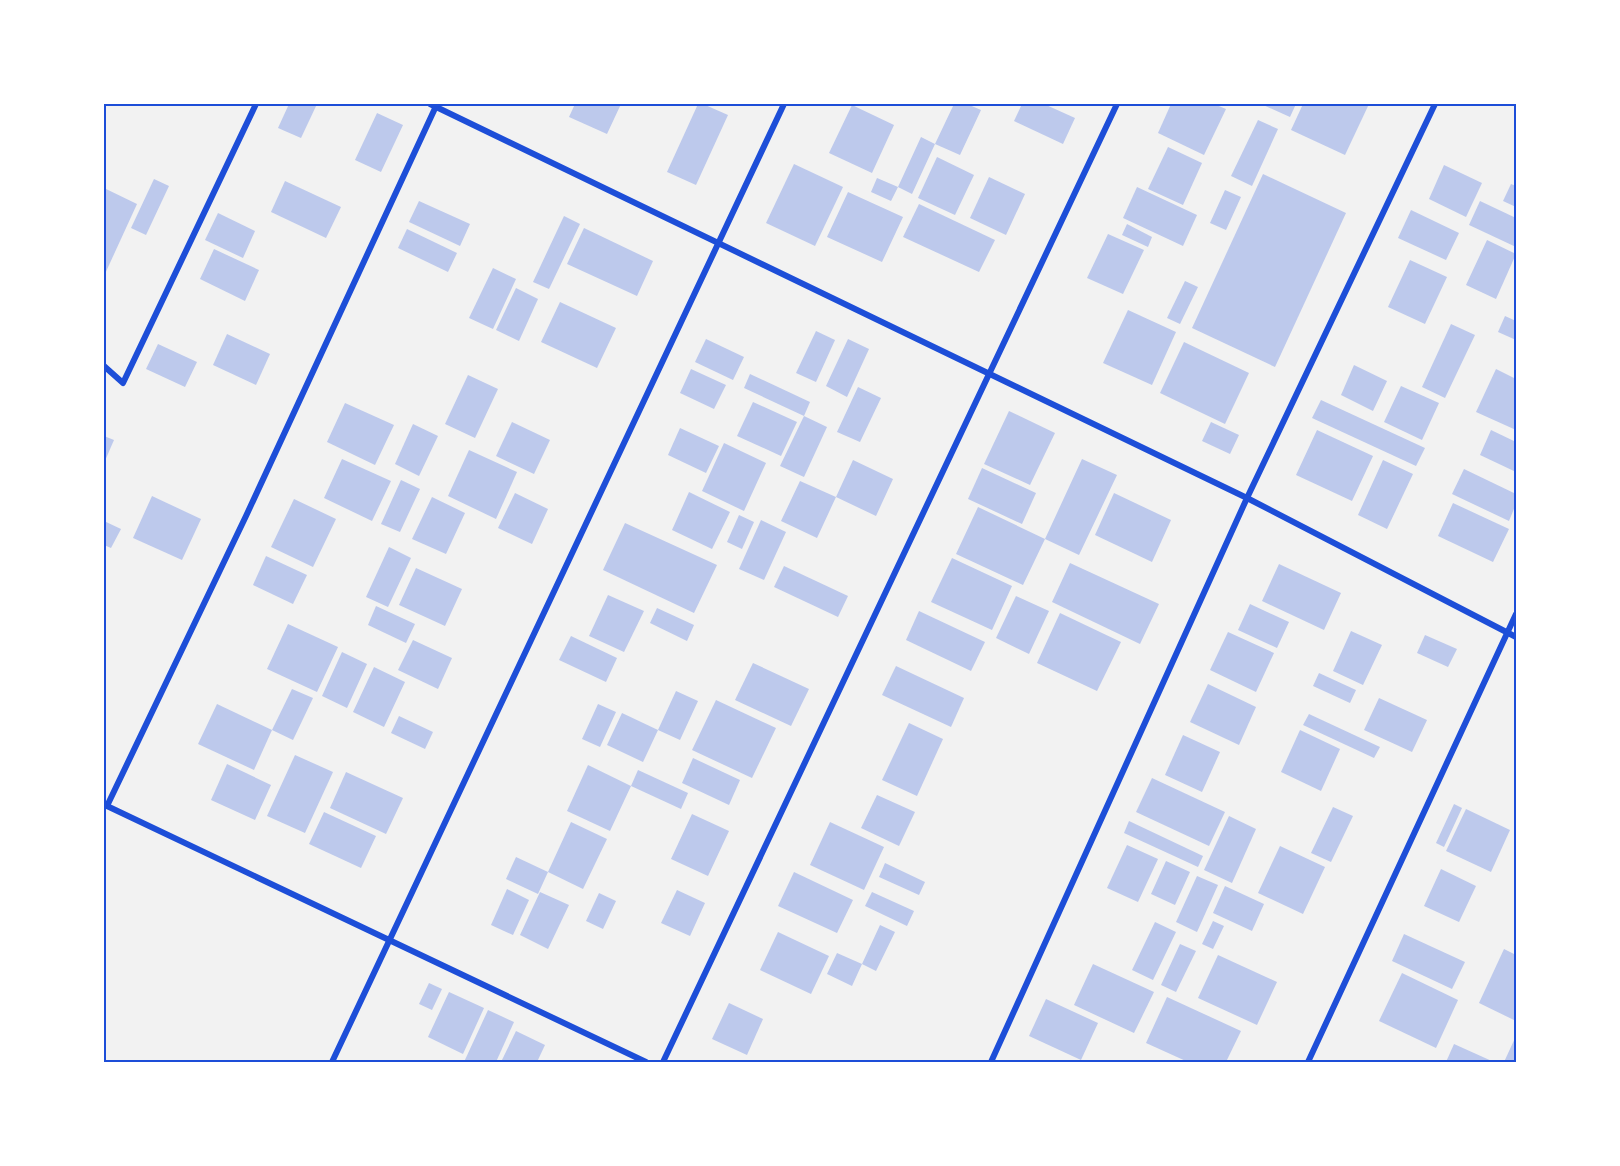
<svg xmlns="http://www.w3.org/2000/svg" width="1620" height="1166" viewBox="0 0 1620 1166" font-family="'Archivo Narrow',sans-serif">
  <rect width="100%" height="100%" fill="#f2f2f2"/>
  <g fill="#bdc9ec">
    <polygon points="289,104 317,104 301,138 278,128"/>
    <polygon points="575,104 621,104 607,134 569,117"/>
    <polygon points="698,104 703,104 728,115 696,185 667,172"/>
    <polygon points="954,104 967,104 981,110 960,155 935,144 912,194 898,187 891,201 871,192 877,178 898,187 921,137 935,144"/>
    <polygon points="1022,104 1044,104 1075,118 1063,144 1014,121"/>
    <polygon points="1171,104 1214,104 1226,109 1204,155 1158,133"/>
    <polygon points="1261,104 1296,104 1290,117"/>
    <polygon points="1303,104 1369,104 1345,155 1291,130"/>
    <polygon points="852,105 894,125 872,173 829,153"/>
    <polygon points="377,113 403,125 381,172 355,160"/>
    <polygon points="1258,120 1278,129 1252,186 1231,176"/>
    <polygon points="1168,147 1202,163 1183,205 1148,189"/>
    <polygon points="937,157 974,175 955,215 918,198"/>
    <polygon points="794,164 843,187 815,246 766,223"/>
    <polygon points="1444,165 1482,183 1466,217 1429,199"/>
    <polygon points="1263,174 1346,213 1275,367 1192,328"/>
    <polygon points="989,177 1025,194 1006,235 970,218"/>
    <polygon points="154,179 169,186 146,235 131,228"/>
    <polygon points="285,181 341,207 326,238 271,212"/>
    <polygon points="1511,184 1516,186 1516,207 1503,201"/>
    <polygon points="1137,187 1197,215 1183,246 1123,218"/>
    <polygon points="104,188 137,204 104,276"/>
    <polygon points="1225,190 1241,197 1226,230 1210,223"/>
    <polygon points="848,192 903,217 882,262 827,237"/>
    <polygon points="419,201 470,224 460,246 409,222"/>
    <polygon points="1480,201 1516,218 1516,247 1469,225"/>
    <polygon points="919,204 995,240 979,272 903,237"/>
    <polygon points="1411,210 1459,233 1446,260 1398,238"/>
    <polygon points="218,213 255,231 243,258 205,240"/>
    <polygon points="564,216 580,224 549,289 533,282"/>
    <polygon points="1127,224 1152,237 1148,247 1122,235"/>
    <polygon points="584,228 653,261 637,296 567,264"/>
    <polygon points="407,229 457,253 448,272 398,248"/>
    <polygon points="1108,234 1144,250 1123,294 1087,278"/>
    <polygon points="1487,240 1516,254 1496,299 1466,285"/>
    <polygon points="214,249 259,270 245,301 200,279"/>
    <polygon points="1410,260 1447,277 1425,324 1388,307"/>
    <polygon points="493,268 516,279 493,329 469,318"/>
    <polygon points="1185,281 1198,287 1180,324 1167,318"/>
    <polygon points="516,288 538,299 519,341 496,330"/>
    <polygon points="560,302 616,328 597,368 541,342"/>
    <polygon points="1128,310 1176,332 1152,385 1103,363"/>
    <polygon points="1505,316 1516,321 1516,340 1498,332"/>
    <polygon points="1451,324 1475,335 1445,398 1422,387"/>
    <polygon points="816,331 835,340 816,382 796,373"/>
    <polygon points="227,334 270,354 256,385 213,365"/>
    <polygon points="706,339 744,357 733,380 695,362"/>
    <polygon points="848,339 869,349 847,397 826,386"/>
    <polygon points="1184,342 1249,373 1225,424 1160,393"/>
    <polygon points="158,344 197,362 185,387 146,369"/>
    <polygon points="1354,365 1387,381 1373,411 1341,395"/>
    <polygon points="691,369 726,385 714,409 680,393"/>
    <polygon points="1496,369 1516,379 1516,430 1476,412"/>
    <polygon points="750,374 810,402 804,416 744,388"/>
    <polygon points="468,375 498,389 475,438 445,424"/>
    <polygon points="1401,386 1439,403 1422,440 1384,422"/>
    <polygon points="858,387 881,398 860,442 837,432"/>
    <polygon points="1321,400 1425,448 1416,466 1312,418"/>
    <polygon points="753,402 797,422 781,456 737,436"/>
    <polygon points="345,403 394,425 375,465 327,442"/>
    <polygon points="1009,411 1055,433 1030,485 984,464"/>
    <polygon points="804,416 827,427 804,477 780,466"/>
    <polygon points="512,422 550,440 534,474 496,456"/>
    <polygon points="1211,422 1239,435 1230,454 1202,441"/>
    <polygon points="413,424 438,436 419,476 395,464"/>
    <polygon points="680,428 719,446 706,473 668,455"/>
    <polygon points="1317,430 1373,456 1352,501 1296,475"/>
    <polygon points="1491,430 1516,442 1516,472 1480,455"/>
    <polygon points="104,436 114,440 104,463"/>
    <polygon points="724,443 766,463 744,511 702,491"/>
    <polygon points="469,450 517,472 496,519 448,496"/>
    <polygon points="342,459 391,481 372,521 324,498"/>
    <polygon points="1082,459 1117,475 1079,555 1045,539 1023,585 956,554 978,507 1045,539"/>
    <polygon points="853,460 893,479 876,516 836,497 817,538 781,521 800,481 836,497"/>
    <polygon points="1383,460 1413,474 1387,529 1358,515"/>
    <polygon points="982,468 1036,493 1022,524 968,499"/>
    <polygon points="1464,469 1516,494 1516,504 1509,521 1452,494"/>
    <polygon points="401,480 420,489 400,532 381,524"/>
    <polygon points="689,492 730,512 712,549 672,530"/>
    <polygon points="515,493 548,509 532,544 498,528"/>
    <polygon points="1114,493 1171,520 1152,562 1095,535"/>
    <polygon points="152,496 201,519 182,560 133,538"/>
    <polygon points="432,497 465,513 446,554 412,539"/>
    <polygon points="294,499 336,519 313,567 271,547"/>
    <polygon points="1453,503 1509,529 1493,562 1438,536"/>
    <polygon points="739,515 754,522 742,549 727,542"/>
    <polygon points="761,520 786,532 764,580 739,569"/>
    <polygon points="104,521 121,529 111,548 104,545"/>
    <polygon points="625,523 717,565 694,613 603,570"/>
    <polygon points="389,547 411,558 388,607 366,597"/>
    <polygon points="266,556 307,575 293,604 253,585"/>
    <polygon points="952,558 1012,586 992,630 931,602"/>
    <polygon points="1070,563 1159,604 1140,644 1052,602"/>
    <polygon points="1279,564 1341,593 1324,630 1262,601"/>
    <polygon points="784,566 848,596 838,617 774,587"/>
    <polygon points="416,568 462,589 445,626 399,605"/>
    <polygon points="608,595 644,611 624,652 589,636"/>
    <polygon points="1016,596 1049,611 1029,654 996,638"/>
    <polygon points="1250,604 1289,622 1277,648 1238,630"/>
    <polygon points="376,606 415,624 406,643 368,625"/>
    <polygon points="657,608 694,625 687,641 650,623"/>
    <polygon points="919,611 985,642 971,671 906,640"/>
    <polygon points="1060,613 1121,642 1097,691 1037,663"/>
    <polygon points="288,624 338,647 317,692 267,669"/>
    <polygon points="1351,631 1382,645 1363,685 1333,671"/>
    <polygon points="1228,632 1274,653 1256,692 1210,670"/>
    <polygon points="1425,635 1457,649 1448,667 1417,653"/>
    <polygon points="571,636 617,658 606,682 559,660"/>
    <polygon points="413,640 452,658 438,689 398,670"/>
    <polygon points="342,652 367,664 347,708 322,696"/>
    <polygon points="753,663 809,689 791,726 735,700"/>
    <polygon points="896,666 964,698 951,727 882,695"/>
    <polygon points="374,667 405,682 384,727 353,712"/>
    <polygon points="1319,673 1356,690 1350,703 1313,686"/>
    <polygon points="1208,684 1256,707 1239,745 1190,722"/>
    <polygon points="292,689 313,698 293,740 272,730"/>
    <polygon points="676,691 698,701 680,740 658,730"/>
    <polygon points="1379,698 1427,720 1412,752 1364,730"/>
    <polygon points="716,700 776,728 752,778 692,750"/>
    <polygon points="217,704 272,730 254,770 198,744"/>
    <polygon points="598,704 616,712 600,747 582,739"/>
    <polygon points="622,713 658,730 643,762 607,745"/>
    <polygon points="1309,714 1380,747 1374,758 1303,725"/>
    <polygon points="399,716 433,732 425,749 391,733"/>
    <polygon points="909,723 943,739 917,796 882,780"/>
    <polygon points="1300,730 1340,749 1321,791 1281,772"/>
    <polygon points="1183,735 1220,752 1202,792 1165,775"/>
    <polygon points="295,755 333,772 305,833 267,816"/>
    <polygon points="693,758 740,780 729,805 682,783"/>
    <polygon points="227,764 271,785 255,820 211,800"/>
    <polygon points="588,765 631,786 610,831 567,811"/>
    <polygon points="638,770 688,793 681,809 631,786"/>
    <polygon points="346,772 403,798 386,834 330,808"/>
    <polygon points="1152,778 1225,812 1209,846 1136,812"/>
    <polygon points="877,795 915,812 899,846 861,828"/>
    <polygon points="1454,804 1462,808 1444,847 1436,843"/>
    <polygon points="1333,807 1353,816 1331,862 1311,853"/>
    <polygon points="1466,809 1510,830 1491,872 1446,851"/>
    <polygon points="324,812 376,836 361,868 309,844"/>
    <polygon points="692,814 729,831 708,876 671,859"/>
    <polygon points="1229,816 1256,829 1232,883 1204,870"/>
    <polygon points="1129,821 1203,856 1198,867 1124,833"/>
    <polygon points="571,822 607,839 583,889 548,872"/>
    <polygon points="830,822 884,847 864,890 810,865"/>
    <polygon points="1127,845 1158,859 1138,902 1107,888"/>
    <polygon points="1280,846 1325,867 1303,914 1258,893"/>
    <polygon points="516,857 548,872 538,894 506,879"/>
    <polygon points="1166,861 1190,872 1175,905 1151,894"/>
    <polygon points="885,863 925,882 919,895 879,877"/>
    <polygon points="1441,869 1476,886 1459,922 1424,906"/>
    <polygon points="794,872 853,900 837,933 778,906"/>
    <polygon points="1197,876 1218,885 1197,932 1176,922"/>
    <polygon points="1225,886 1264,904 1252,931 1213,913"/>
    <polygon points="507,889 529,900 513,935 491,925"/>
    <polygon points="677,890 705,903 690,936 661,923"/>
    <polygon points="540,892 569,905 548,949 520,935"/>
    <polygon points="872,892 914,911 907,926 865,906"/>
    <polygon points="599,893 616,901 603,929 586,921"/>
    <polygon points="1213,921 1224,926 1213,949 1202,944"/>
    <polygon points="1155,922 1176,932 1153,980 1132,970"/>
    <polygon points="880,925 895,932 876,971 862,964 852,986 827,974 837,953 862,964"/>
    <polygon points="778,932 829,956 811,994 760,970"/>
    <polygon points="1404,934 1465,962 1452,989 1392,961"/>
    <polygon points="1180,944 1196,951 1176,992 1161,985"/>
    <polygon points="1504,949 1516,955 1516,1021 1479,1003"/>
    <polygon points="1218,955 1277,982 1257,1025 1198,998"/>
    <polygon points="1093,964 1154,992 1134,1033 1074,1005"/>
    <polygon points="1402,973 1458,1000 1436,1048 1379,1021"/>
    <polygon points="429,983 442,989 432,1010 419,1004"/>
    <polygon points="449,992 484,1008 463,1054 428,1037"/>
    <polygon points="1167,997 1241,1031 1226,1062 1188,1062 1146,1043"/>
    <polygon points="1046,999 1098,1023 1081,1060 1029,1036"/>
    <polygon points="729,1003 763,1019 747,1055 712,1039"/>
    <polygon points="488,1010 514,1022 496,1062 464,1062"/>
    <polygon points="516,1031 545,1045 537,1062 501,1062"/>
    <polygon points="1516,1036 1516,1062 1504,1062"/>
    <polygon points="1454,1044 1494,1062 1446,1062"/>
  </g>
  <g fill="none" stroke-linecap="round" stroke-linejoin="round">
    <g stroke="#1d4ed8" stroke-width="6">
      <polyline points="430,104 1247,498 1516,637"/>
      <polyline points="437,104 246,516 107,806 646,1062"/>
      <polyline points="104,366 123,383 256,104"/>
      <polyline points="332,1062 784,104"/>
      <polyline points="663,1062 1117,104"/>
      <polyline points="991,1062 1247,498 1435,104"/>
      <polyline points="1308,1062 1516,614"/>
    </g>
  </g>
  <rect width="1620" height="1166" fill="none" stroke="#ffffff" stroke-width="210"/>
  <rect x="105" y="105" width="1410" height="956" fill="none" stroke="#1d4ed8" stroke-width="2"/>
</svg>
